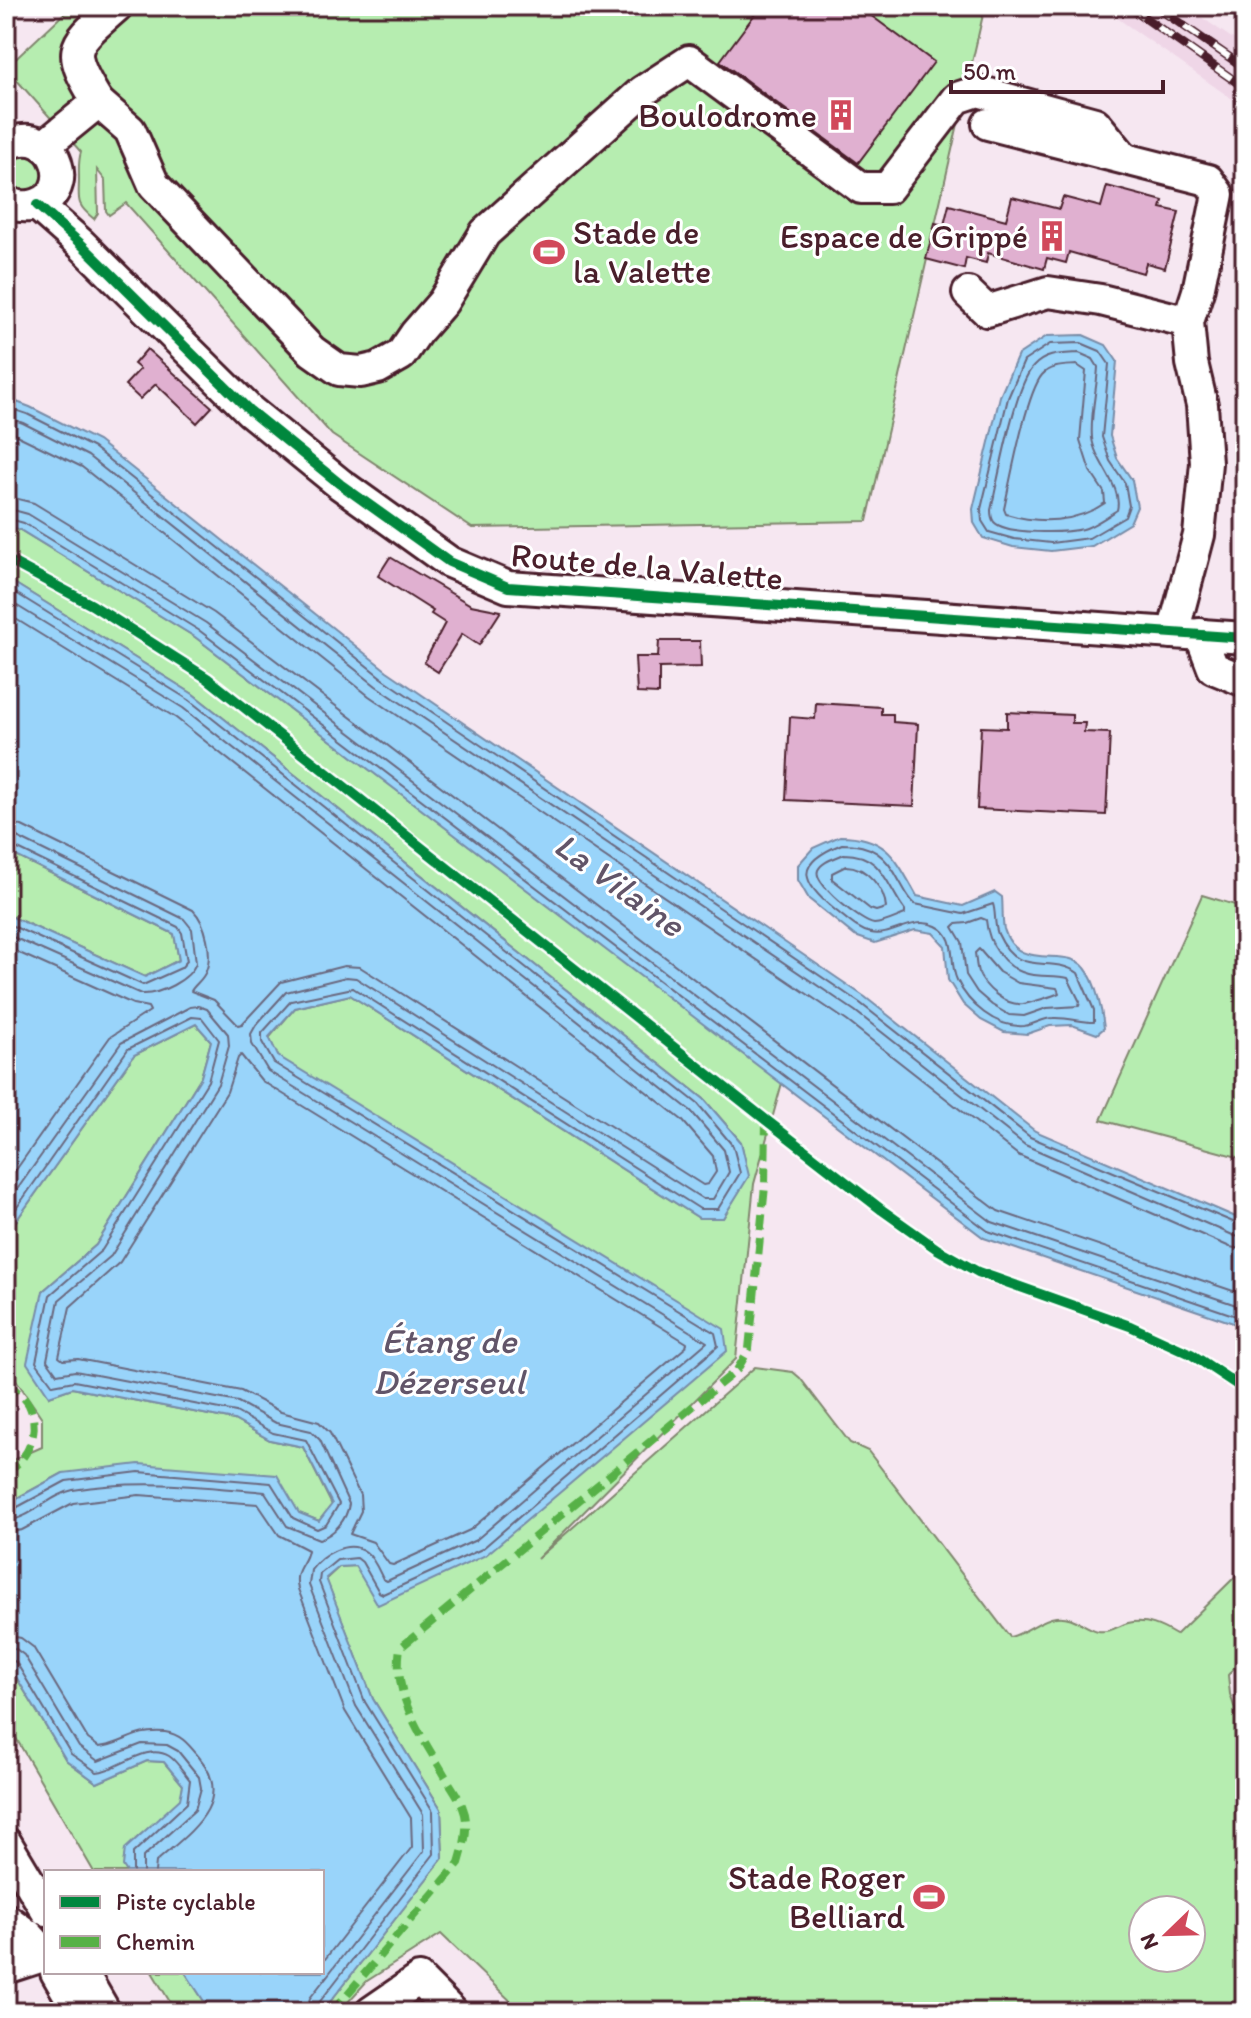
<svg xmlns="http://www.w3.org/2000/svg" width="1251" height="2018" viewBox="0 0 1251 2018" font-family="Itim,sans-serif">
  <rect width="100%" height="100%" fill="#f6e7f1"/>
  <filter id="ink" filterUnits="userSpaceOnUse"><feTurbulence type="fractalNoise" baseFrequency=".0125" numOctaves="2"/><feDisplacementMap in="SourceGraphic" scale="16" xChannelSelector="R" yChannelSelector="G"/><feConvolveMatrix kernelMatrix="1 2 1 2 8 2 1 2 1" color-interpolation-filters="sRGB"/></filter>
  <g filter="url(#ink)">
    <polygon fill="#efd6e7" points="1100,6 1185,6 1245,47 1245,108"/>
    <g fill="#b6edb0" stroke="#80866e" stroke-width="2" fill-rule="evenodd">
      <path d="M72 6H985L867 521 472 528 332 435 126 203 109 215 106 211 105 180 97 170 98 213 94 219C75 204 79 200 79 179 79 169 78 162 81 152L6 68Z"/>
      <polygon points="30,153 46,167 40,194 6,189 6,161"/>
      <path d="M6 525 20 530 195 637 782 1083 754 1184 736 1359 537 1559 755 1367 793 1372 800 1378 850 1443 868 1451 1010 1637C1026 1633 1040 1619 1056 1617 1074 1615 1083 1627 1098 1631 1109 1633 1118 1626 1128 1623 1147 1619 1161 1626 1176 1635L1245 1567V1655L1228 1675 1230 1694 1245 1739V2012H522L441 1934 367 1981 339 2012H322L443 1858 441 1809 373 1699 326 1579 339 1567 355 1566 278 1056 269 1038 295 1008 350 995 699 1218H723L748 1176 741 1142 704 1099 193 694 6 578ZM1143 1910H1191V1958H1143Z"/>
      <polygon points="6,851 174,934 179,960 145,977 6,914"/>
      <polygon points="1202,895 1245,908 1245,1159 1101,1120"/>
      <polygon points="196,1024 211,1041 201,1077 96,1245 43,1291 49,1396 72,1388 234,1420 270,1440 303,1447 332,1505 319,1521 299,1513 63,1473 6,1504 6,1463 42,1447 42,1418 6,1365 6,1235 134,1055"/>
      <path d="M6 1660 66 1760 97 1783 147 1761 164 1762 183 1785C182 1789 183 1794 181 1798 170 1821 109 1842 127 1872H94L6 1721Z"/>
      <polygon points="152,1972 185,1972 211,2012 176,2012"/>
    </g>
    <g fill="#99d4fa" stroke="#798ca7" stroke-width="2">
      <polygon points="1083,335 1106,345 1117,361 1110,436 1117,458 1132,480 1137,507 1130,523 1092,546 1051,551 1013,547 983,538 974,523 973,509 1000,396 1018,355 1047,336"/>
      <polygon points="6,398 30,407 98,441 387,671 865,997 1035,1131 1245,1221 1245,1327 984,1238 195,637 20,530 6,525"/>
      <polygon points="6,578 193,694 704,1099 741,1142 749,1176 723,1218 699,1218 350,995 295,1008 269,1037 278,1056 724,1329 727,1351 486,1555 378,1605 355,1566 339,1567 326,1578 373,1699 441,1809 443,1858 322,2012 211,2012 185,1972 322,1972 322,1872 127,1872 123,1866 125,1849 180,1799 183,1785 164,1762 147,1761 97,1783 66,1760 6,1660 6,1504 63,1473 139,1464 277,1475 299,1513 319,1521 332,1504 303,1447 270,1440 234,1420 72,1388 49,1396 27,1363 43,1291 96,1245 201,1077 211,1041 196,1024 134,1055 6,1235 6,914 145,977 179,960 174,934 6,851"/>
      <path d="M840 836C887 836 896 859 917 896L963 906 995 892 1002 897C1003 907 1002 920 1004 929 1018 974 1066 944 1085 968 1096 981 1102 1011 1104 1028L1097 1034 1072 1025 1050 1026 1027 1034 1004 1032 981 1020 963 1004 948 980 945 946 933 933 915 930 875 943 855 936 809 899 798 880V865L813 848Z"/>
    </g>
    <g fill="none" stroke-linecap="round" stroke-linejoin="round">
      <g stroke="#6a677e" stroke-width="2">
        <polygon points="1081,343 1100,351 1109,364 1102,437 1110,461 1125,483 1129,506 1125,517 1089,538 1051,543 1014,539 989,532 982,521 981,509 1008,398 1024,361 1050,344"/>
        <path d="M1079 353 1093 359 1098 367C1097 389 1090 415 1092 438 1095 463 1123 486 1117 510 1108 516 1094 526 1083 529 1066 533 1006 535 994 522 991 518 991 514 991 510 998 480 1015 385 1033 367 1045 353 1062 354 1079 353Z"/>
        <path d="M1077 365 1086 371 1080 440 1090 471 1104 492 1105 503C1076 523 1039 524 1006 514L1004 509C1010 482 1026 394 1042 375 1051 365 1065 366 1077 365Z"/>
        <polyline points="6,407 27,414 94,448 382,678 860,1003 1030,1137 1245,1227"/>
        <polyline points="6,417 23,423 88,456 376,686 855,1011 1025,1145 1235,1236 1245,1238"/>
        <polyline points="6,430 82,467 369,696 847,1021 1018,1155 1230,1247 1245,1250"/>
        <polyline points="6,496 34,503 214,613 998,1211 1245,1295"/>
        <polyline points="6,508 28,514 206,623 992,1222 1245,1308"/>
        <polyline points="6,518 24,523 200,631 988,1231 1245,1319"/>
        <polyline points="6,587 189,700 698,1104 733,1146 740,1173 718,1209 700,1209 353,988 291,1001 262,1033 262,1042 274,1063 715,1333 718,1346 482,1549 383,1594 379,1592 362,1562 357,1558 337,1560 320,1574 319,1582 365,1702 433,1811 434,1854 318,2004 316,2012"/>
        <path d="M6 599 183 708 691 1111 724 1150 729 1172 713 1199H703L356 978 346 977 286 992 256 1025 251 1034 252 1044 268 1071 707 1342 476 1540 387 1581 383 1579C379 1571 374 1558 366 1552 348 1538 322 1555 311 1570L309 1585 356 1706 423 1814 424 1851 310 1998 306 2012"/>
        <path d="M6 613 176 718 682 1120 713 1156 716 1172 708 1184 703 1185 360 967 344 966 281 982 242 1024 238 1025 214 1000 191 991C195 984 203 980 206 971 213 954 206 923 193 910L22 826 6 823"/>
        <path d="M6 835 17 837 184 919 192 929 196 963C190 980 159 995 141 994L6 934"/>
        <path d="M842 844C872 844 886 855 900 882 905 890 908 898 915 904L963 914 993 904C996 913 994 925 998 934 1019 980 1049 953 1078 973L1094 1010V1022C1085 1023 1067 1017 1053 1018 1043 1018 1034 1025 1024 1026 996 1028 968 1004 957 980 948 962 959 937 936 926 912 915 892 938 871 933 857 930 847 919 835 910 799 881 795 863 842 844Z"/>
        <polyline points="6,845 12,846 178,927 182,933 187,961 181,968 143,985 6,923"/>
        <path d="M844 854C883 854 886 885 905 910V914C897 917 883 924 874 924 862 923 812 883 818 870 822 861 836 858 844 854Z"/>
        <path d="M846 866C866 866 885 889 886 908L876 911 870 909 832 879V873Z"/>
        <path d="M981 918 986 920C988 944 1004 968 1028 974 1041 977 1055 975 1068 978L1080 1002 1079 1006 1047 1008 1024 1016 1009 1015 992 1005 977 992 966 975 962 942 953 927 956 924 967 923Z"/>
        <polyline points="6,947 133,1004 148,1007 150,1011 110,1037 6,1184"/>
        <path d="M979 949 999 972 1018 983 1057 988 1059 993C1053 996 1030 1003 1023 1004 1005 1006 984 987 978 972 976 966 976 959 975 953Z"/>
        <polygon points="241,1055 262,1081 687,1343 686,1347 470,1530 393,1565 389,1564 373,1542 350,1534 361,1511 360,1495 330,1433 319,1422 281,1412 241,1391 78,1359 63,1360 59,1357 70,1307 120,1262 227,1092 238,1058"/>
        <path d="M6 1205 121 1043 190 1007 198 1006 207 1009 228 1034 229 1046 218 1084 111 1256 59 1300 47 1360 57 1374 75 1371 238 1402 276 1423 311 1431 320 1440 349 1504C347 1519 334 1535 319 1539L287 1526 265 1492C200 1486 138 1479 73 1490 49 1495 31 1519 6 1521"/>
        <polyline points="6,1223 128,1049 192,1017 202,1018 219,1040 208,1081 102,1250 50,1295 36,1362 53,1385 74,1381 236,1412 273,1433 306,1440 339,1504 326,1525 317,1529 293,1518 271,1483 139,1472 66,1481 12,1510 6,1511"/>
        <path d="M6 1533 22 1530 73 1503 139 1495 258 1504 279 1535 308 1550C306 1565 293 1568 298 1589L345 1711 411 1818 412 1847 322 1963"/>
        <path d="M6 1635 21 1638 33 1647 88 1739 99 1747C124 1745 133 1729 165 1732 181 1734 189 1745 199 1757 237 1803 187 1834 156 1862L155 1872"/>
        <polyline points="6,1647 16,1649 24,1655 79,1747 98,1761 142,1744 167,1745 178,1751 199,1777 201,1788 195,1810 143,1857 143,1872"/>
        <path d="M6 1658 16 1662 71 1754 97 1772C118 1771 146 1742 169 1756 177 1761 184 1773 190 1780L187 1803 133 1853V1872"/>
      </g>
    </g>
    <g fill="#e0b0d0" stroke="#4a1f2b" stroke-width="2">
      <polygon points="761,6 858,6 934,62 858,163 720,61"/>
      <polygon points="1107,186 1163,201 1161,208 1179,212 1165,268 1146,263 1143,273 1069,252 1066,263 1047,258 1044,269 988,253 986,263 966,258 964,269 926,259 935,223 944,225 949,205 1006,220 1012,197 1059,209 1063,197 1101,207"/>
      <polygon points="147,349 212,407 197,423 156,384 140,399 125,385 140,369 134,364"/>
      <polygon points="390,557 471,605 501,611 479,645 462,634 438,672 424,663 445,623 431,614 433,611 378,576"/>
      <polygon points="659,641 700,641 701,667 659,668 659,694 637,693 635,657 658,657"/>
      <polygon points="816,703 881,707 881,714 893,714 893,722 918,724 914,806 786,800 790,717 815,719"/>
      <polygon points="1007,712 1072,715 1072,723 1085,723 1084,732 1110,733 1106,815 977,809 981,727 1007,728"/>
    </g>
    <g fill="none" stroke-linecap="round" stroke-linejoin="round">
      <defs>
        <g id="minor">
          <path d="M98 102C64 47 72 46 117 6"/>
          <polyline points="988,124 1208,180 1218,194 1198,291 1188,322 1192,363 1202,405 1206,463 1199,535 1173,633"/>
          <path d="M6 145C58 119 80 199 30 206 20 207 13 206 6 200"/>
          <polyline points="44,146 98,102 130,130 154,185 312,351 339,370 361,372 378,368 401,355 416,333 443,302 485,233 643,91 689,61 861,188 888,188 957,98 978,91 1095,123 1123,157"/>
          <polyline points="37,205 81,244 250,411 340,484 449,562 508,587 1245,638"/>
          <polyline points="968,293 987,311 1048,292 1101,300 1188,322"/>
          <polyline points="1200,634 1213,668 1245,681"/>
          <polyline points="6,1843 46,1910"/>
          <polyline points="6,1919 29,1936 46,1955"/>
          <polyline points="6,1968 46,1955"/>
          <polyline points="56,1972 79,2012"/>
          <polyline points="82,1972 105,2012"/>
          <polyline points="371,2012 419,1979 452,2012"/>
        </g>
      </defs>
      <use href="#minor" stroke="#4a1f2b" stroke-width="36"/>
      <use href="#minor" stroke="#fff" stroke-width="30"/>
      <defs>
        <g id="rail">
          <polyline points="1128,6 1245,88"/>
          <polyline points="1155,6 1245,68"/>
        </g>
      </defs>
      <use href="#rail" stroke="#4a1f2b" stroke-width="9"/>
      <use href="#rail" stroke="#fff" stroke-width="6" stroke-dasharray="18" stroke-linecap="butt"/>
      <g stroke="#57b146" stroke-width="8" stroke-dasharray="16 8" stroke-linecap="butt">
        <path d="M6 1382C13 1388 25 1397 29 1405 41 1431 29 1459 6 1472"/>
        <path d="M332 2012 459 1863C464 1846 470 1825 463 1808 460 1799 453 1789 448 1781 424 1739 392 1698 400 1648L737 1370 749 1349 765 1186 766 1120"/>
      </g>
      <defs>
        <g id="cycleway">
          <polyline points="37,205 81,244 250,411 340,484 449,562 508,587 1245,638"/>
          <polyline points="6,559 92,605 207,678 766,1120 882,1210 937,1249 978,1272 1130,1326 1191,1354 1245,1390"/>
        </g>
      </defs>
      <use href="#cycleway" stroke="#fff" stroke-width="15"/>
      <use href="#cycleway" stroke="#00873e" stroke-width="10"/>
    </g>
  </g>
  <defs>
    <symbol id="building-bare" viewBox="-9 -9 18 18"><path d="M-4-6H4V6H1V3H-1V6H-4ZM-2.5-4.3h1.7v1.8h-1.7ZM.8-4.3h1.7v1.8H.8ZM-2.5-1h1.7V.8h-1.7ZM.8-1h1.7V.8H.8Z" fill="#d1495b" stroke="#fff" stroke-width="2.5" paint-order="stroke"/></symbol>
    <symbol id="stadium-bare" viewBox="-9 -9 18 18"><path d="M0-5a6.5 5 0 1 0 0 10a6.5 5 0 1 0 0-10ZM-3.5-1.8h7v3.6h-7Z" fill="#d1495b" stroke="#fff" stroke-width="2.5" paint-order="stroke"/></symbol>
  </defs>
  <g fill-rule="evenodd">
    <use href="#building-bare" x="819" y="93" width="44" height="44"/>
    <use href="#building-bare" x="1030" y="214" width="44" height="44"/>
    <use href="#stadium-bare" x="527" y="230" width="44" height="44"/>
    <use href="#stadium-bare" x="907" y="1875" width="44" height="44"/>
  </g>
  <g text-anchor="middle" stroke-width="6" stroke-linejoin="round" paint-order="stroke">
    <g font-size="34" fill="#4a1f2b" stroke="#fff" text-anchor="end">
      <text x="817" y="127">Boulodrome</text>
      <text x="573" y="244" text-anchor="start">Stade de<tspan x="573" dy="39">la Valette</tspan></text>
      <text x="1028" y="248">Espace de Grippé</text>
      <text x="905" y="1889">Stade Roger<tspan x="905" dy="39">Belliard</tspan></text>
    </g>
    <g font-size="34" fill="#4a1f2b" stroke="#fff">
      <text transform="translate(647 566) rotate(5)" y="12">Route de la Valette</text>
    </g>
    <g font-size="36" font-style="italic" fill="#625569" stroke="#fff">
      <text transform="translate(620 884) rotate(36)" y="13">La Vilaine</text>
      <text x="449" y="1353">Étang de<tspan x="449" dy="41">Dézerseul</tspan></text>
    </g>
  </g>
  <rect width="1251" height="2018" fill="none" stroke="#fff" stroke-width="32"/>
  <rect x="16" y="16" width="1219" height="1986" fill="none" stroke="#4a1f2b" stroke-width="3" filter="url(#ink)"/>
  <rect x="44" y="1870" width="280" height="104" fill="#ffffff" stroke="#b7a5aa" stroke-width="2"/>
  <rect x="60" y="1896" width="40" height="12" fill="#00873e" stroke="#b7a5aa" stroke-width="2"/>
  <text x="116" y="1910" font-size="24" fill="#4a1f2b">Piste cyclable</text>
  <rect x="60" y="1936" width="40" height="12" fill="#57b146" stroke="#b7a5aa" stroke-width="2"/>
  <text x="116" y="1950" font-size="24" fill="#4a1f2b">Chemin</text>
  <g transform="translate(1167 1934) rotate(247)"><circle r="38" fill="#ffffff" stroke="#b7a5aa" stroke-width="2"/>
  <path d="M0-6L14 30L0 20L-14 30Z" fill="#d1495b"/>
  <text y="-12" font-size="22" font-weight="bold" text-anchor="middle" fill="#4a1f2b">N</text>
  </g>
  <path d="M951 80v12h212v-12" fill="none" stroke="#4a1f2b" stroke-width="4"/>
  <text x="963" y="80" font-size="24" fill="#4a1f2b" stroke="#ffffff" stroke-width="6" paint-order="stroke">50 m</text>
</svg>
